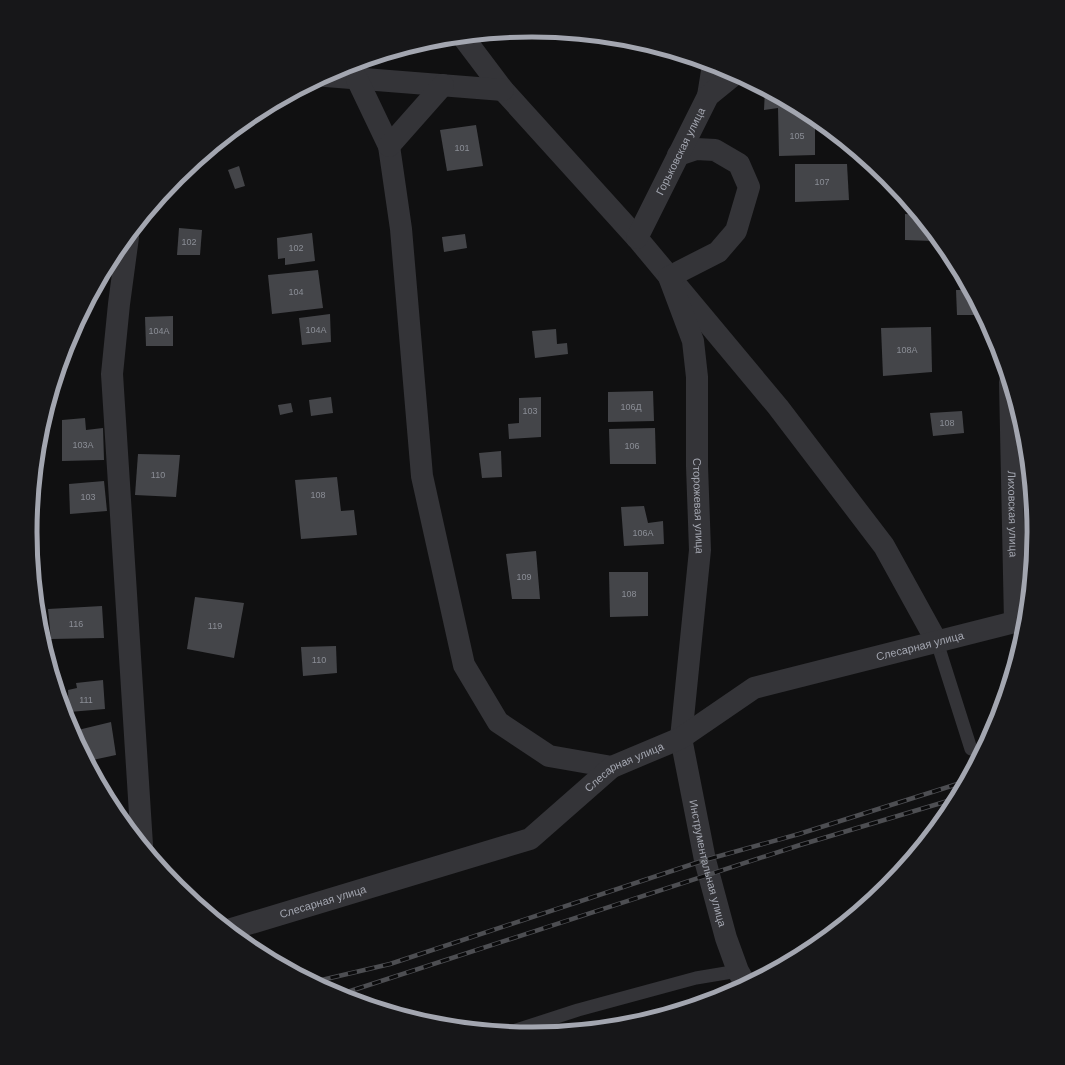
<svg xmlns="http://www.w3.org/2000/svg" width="1065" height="1065" viewBox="0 0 1065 1065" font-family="Arial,sans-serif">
  <rect width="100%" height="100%" fill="#101011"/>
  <g fill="#444549">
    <polygon points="765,89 815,117 815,155 779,156 778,108 764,110"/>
    <polygon points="476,125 483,166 447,171 440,130"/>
    <polygon points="795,164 847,164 849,200 795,202"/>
    <polygon points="239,166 245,186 235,189 228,170"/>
    <polygon points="905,214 919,215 933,233 933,241 905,240"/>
    <polygon points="179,228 202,230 200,255 177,255"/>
    <polygon points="312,233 315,261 285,265 285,258 278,259 277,238"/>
    <polygon points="465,234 467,248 444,252 442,237"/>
    <polygon points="318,270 323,308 272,314 268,275"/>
    <polygon points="105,271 105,283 99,283 103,274"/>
    <polygon points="956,290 970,290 983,315 957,315"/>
    <polygon points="330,314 331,342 302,345 299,318"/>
    <polygon points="173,316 173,346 146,346 145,317"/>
    <polygon points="931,327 932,372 883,376 881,328"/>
    <polygon points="556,329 557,344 567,343 568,354 535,358 532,331"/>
    <polygon points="653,391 654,421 608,422 608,392"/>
    <polygon points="331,397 333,413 311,416 309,400"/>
    <polygon points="541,397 541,437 509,439 508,424 519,423 519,398"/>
    <polygon points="291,403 293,412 280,415 278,405"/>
    <polygon points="962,411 964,433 933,436 930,413"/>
    <polygon points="85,418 86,430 103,428 104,460 62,461 62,420"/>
    <polygon points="655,428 656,464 610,464 609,429"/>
    <polygon points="501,451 502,477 482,478 479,453"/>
    <polygon points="138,454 180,455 176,497 135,495"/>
    <polygon points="337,477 341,511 354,510 357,535 301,539 295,480"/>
    <polygon points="104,481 107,511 70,514 69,484"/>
    <polygon points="644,506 648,523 663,521 664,544 624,546 621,507"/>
    <polygon points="536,551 540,599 512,599 506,554"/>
    <polygon points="609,572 648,572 648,616 610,617"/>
    <polygon points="195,597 244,603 234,658 187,649"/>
    <polygon points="102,606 104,638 51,639 48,609"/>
    <polygon points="336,646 337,673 303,676 301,647"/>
    <polygon points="103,680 105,709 69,712 68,690 77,688 76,683"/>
    <polygon points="111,722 116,755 88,761 83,753 78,730"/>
  </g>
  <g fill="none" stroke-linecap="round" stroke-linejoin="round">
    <g stroke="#343438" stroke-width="13">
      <polyline points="937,642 971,749"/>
      <polyline points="507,1033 578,1010 696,978 738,971"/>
    </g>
    <g stroke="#343438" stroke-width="22">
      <polyline points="463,37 503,90 637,238 778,407 884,546 937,642"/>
      <polyline points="326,76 503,90"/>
      <polyline points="357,79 389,146 401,229 422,476 464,665 498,722 549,756 612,767"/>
      <polyline points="708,96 713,65"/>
      <polyline points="389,146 443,85"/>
      <path id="s1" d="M678 155 696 149 715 150 739 164 749 187 736 231 718 252 669 277 693 341 697 377V466L700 550 681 738 705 860 726 938 738 971 746 985"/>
      <polyline points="128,237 119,304 112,374 142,845"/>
      <path id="s2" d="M637 238 708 96 735 74"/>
      <path id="s3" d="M1010 382 1015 622"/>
      <path id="s4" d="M228 930 530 839 612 767 681 738 754 688 1026 619"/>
    </g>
    <defs>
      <g id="rail">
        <polyline points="313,982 390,964 705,860 799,834 967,781"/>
        <polyline points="338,995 800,845 958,798"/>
      </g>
    </defs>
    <use href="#rail" stroke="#4d4e52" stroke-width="4.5"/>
    <use href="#rail" stroke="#0b0b0c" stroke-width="3" stroke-dasharray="9" stroke-linecap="butt"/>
  </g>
  <g text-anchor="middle" stroke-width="3" stroke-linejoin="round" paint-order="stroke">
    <g font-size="9" fill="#8b8e96">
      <text x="797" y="139">105</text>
      <text x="462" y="151">101</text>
      <text x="822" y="185">107</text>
      <text x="189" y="245">102</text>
      <text x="296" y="251">102</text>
      <text x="296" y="295">104</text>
      <text x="316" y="333">104А</text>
      <text x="159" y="334">104А</text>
      <text x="907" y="353">108А</text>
      <text x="631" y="410">106Д</text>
      <text x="530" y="414">103</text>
      <text x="947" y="426">108</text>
      <text x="83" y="448">103А</text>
      <text x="632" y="449">106</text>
      <text x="158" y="478">110</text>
      <text x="318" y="498">108</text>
      <text x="88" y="500">103</text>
      <text x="643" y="536">106А</text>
      <text x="524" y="580">109</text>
      <text x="629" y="597">108</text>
      <text x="76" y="627">116</text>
      <text x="215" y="629">119</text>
      <text x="319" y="663">110</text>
      <text x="86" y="703">111</text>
    </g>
    <g font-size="11" fill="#a3a6b0" stroke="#0b0b0c">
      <text dy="4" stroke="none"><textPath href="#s2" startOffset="97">Горьковская улица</textPath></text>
      <text dy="4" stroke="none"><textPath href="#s1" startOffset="453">Сторожевая улица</textPath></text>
      <text dy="4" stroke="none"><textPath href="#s3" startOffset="132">Лиховская улица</textPath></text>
      <text dy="4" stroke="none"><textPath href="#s4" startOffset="759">Слесарная улица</textPath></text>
      <text dy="4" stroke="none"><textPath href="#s4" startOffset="435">Слесарная улица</textPath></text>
      <text dy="4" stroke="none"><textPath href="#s1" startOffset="814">Инструментальная улица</textPath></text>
      <text dy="4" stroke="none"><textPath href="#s4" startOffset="99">Слесарная улица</textPath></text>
    </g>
  </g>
  <path d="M0 0H1065V1065H0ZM37 532a495 495 0 1 1 990 0a495 495 0 1 1-990 0Z" fill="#171719" fill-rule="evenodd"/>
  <path fill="none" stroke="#a3a6b0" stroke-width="5" d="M37 532a495 495 0 1 1 990 0a495 495 0 1 1-990 0Z"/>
</svg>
